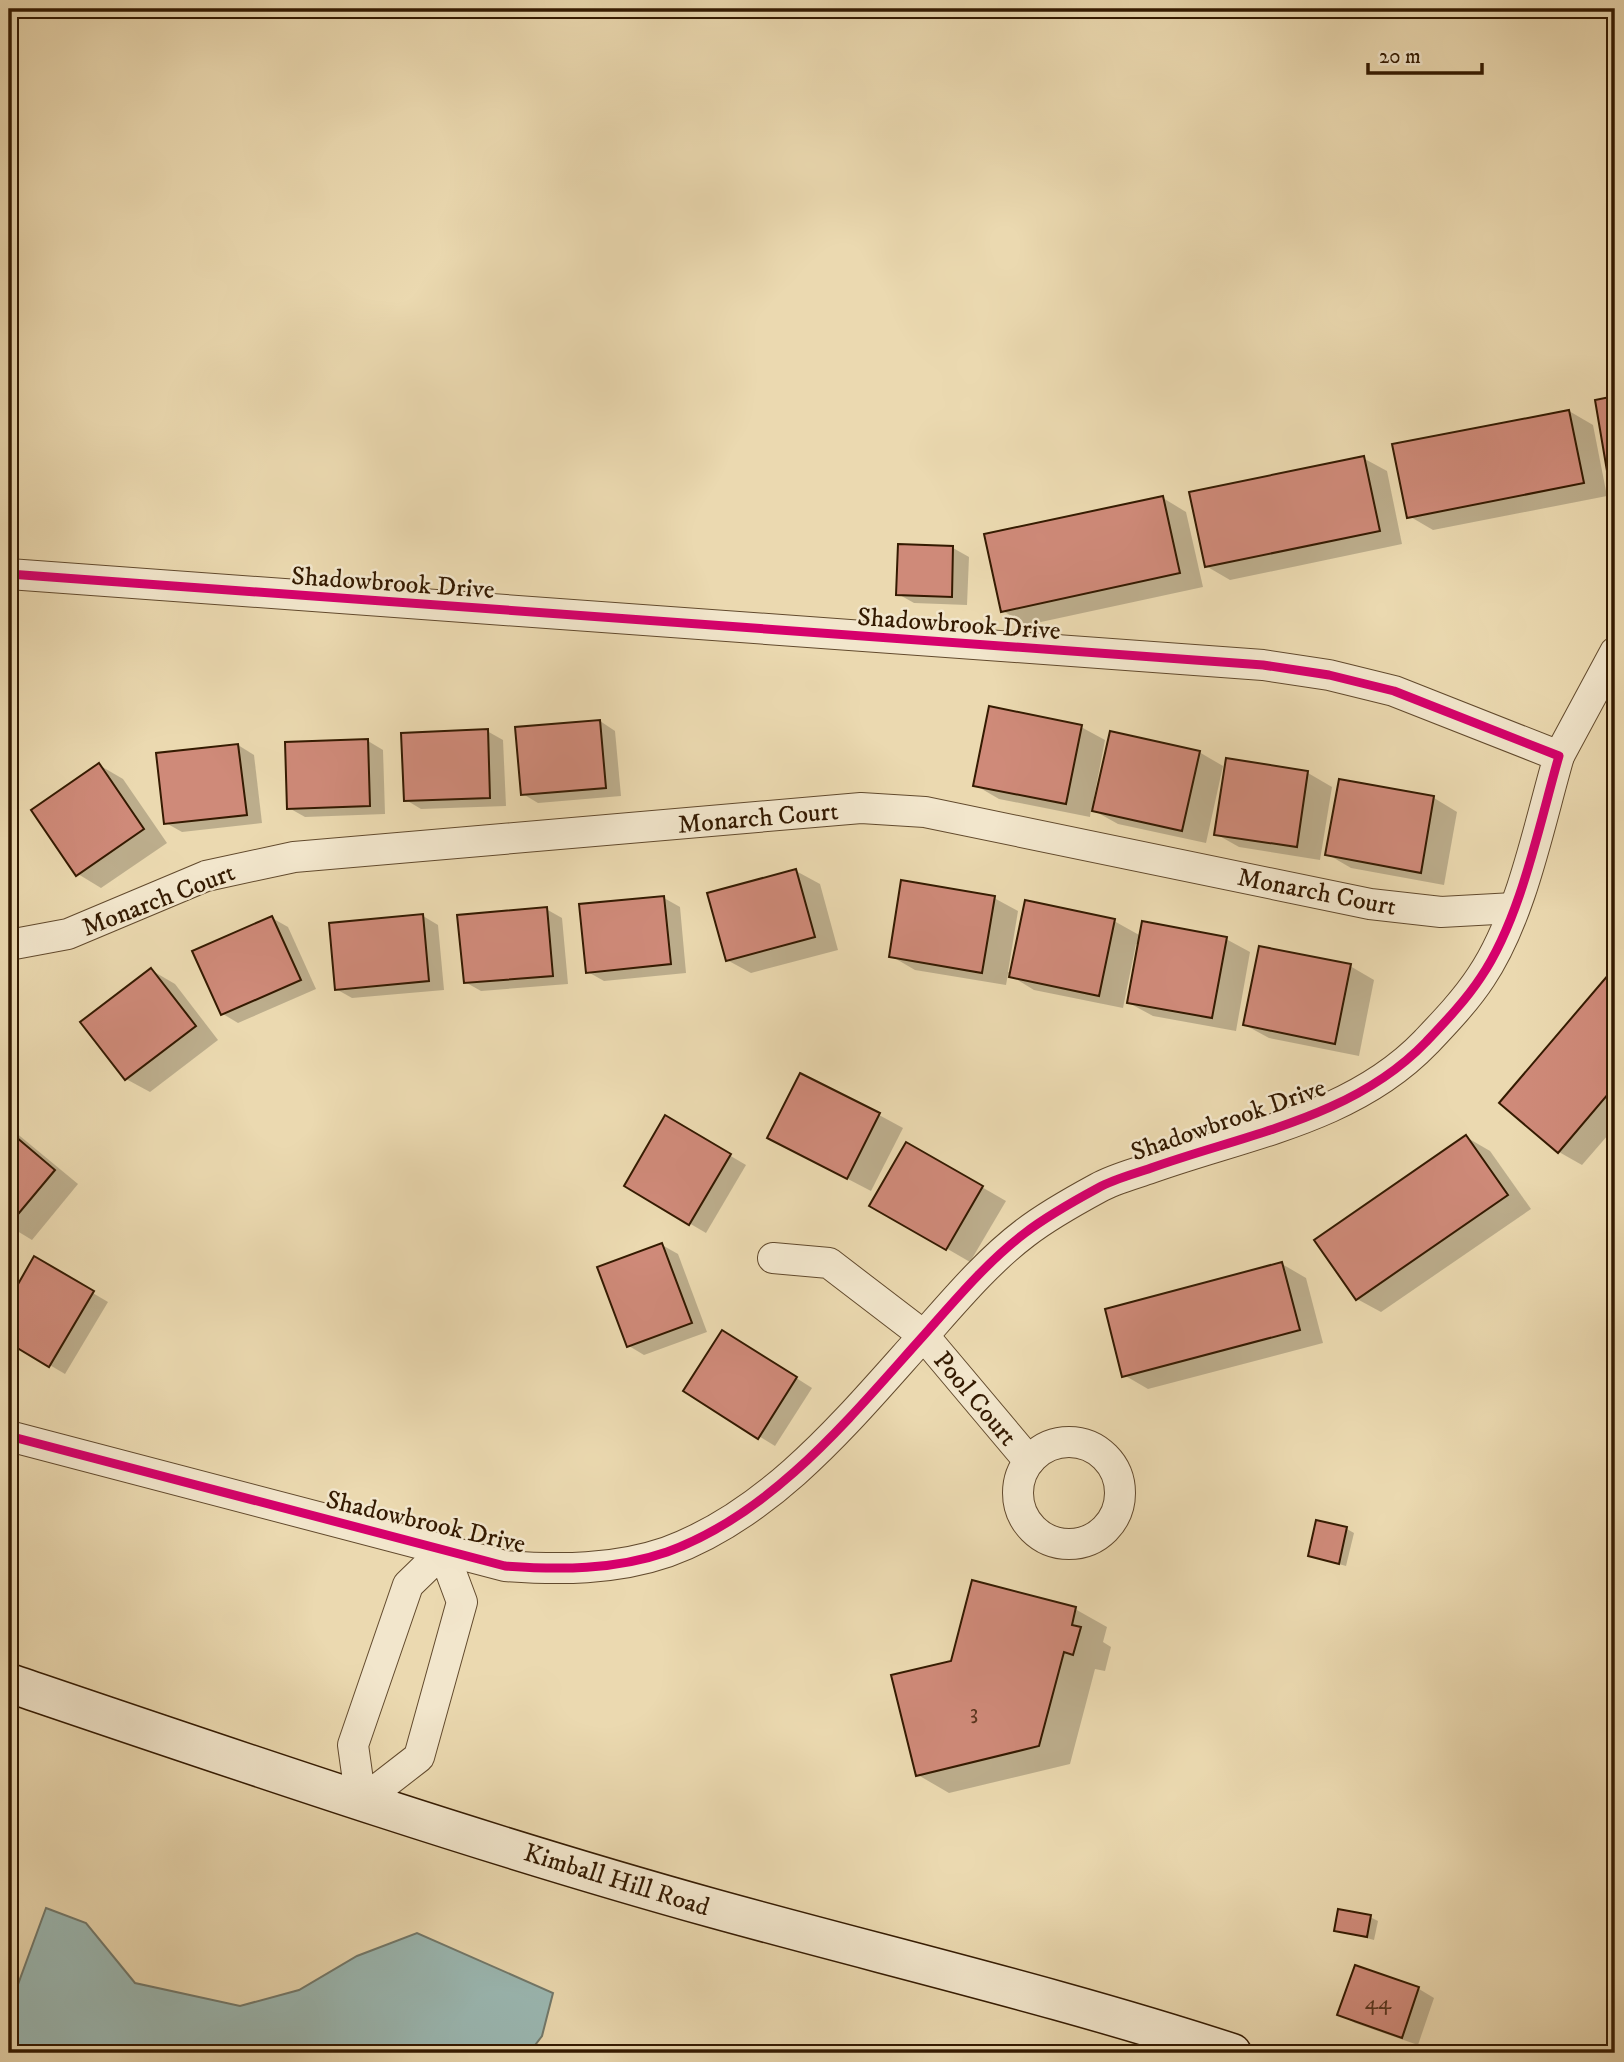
<svg xmlns="http://www.w3.org/2000/svg" width="1624" height="2062" viewBox="0 0 1624 2062" font-family="'IM FELL DW Pica',serif">
  <rect width="100%" height="100%" fill="#ebd9b0"/>
  <filter id="stains"><feTurbulence type="fractalNoise" baseFrequency=".00286" numOctaves="4"/><feColorMatrix values="0 0 0 0 .2 0 0 0 0 .09 0 0 0 0 .02 0 0 0 .5 -.17"/></filter>
  <radialGradient id="worn" r=".72"><stop offset=".6" stop-color="#630" stop-opacity="0"/><stop offset="1" stop-color="#630" stop-opacity=".3"/></radialGradient>
  <polygon fill="#9bb9b4" stroke="#72796c" stroke-width="2" points="46,1908 86,1923 135,1983 240,2006 299,1990 357,1956 417,1933 553,1993 542,2036 529,2053 9,2053 9,1992 17,1987"/>
  <g fill="#0003">
    <polygon points="1615,398 1615,474 1609,470 1597,401"/>
    <polygon points="1569,411 1593,425 1607,496 1433,530 1409,516"/>
    <polygon points="1363,458 1387,471 1402,544 1230,580 1206,566"/>
    <polygon points="1163,498 1186,512 1203,587 1027,625 1003,611"/>
    <polygon points="953,548 969,557 967,605 914,603 898,594"/>
    <polygon points="600,721 615,731 621,796 538,803 523,794"/>
    <polygon points="1081,727 1105,740 1093,803 1199,752 1223,766 1206,843 1118,824 1091,809 1090,817 999,799 975,785"/>
    <polygon points="487,731 503,740 506,806 421,809 406,800"/>
    <polygon points="368,741 383,750 385,814 305,817 289,808"/>
    <polygon points="238,745 254,755 262,823 182,832 166,823"/>
    <polygon points="1227,760 1308,773 1332,787 1320,860 1239,847 1216,834"/>
    <polygon points="99,765 123,779 167,843 101,888 78,874"/>
    <polygon points="1434,798 1457,812 1444,885 1351,868 1327,854"/>
    <polygon points="9,836 13,839 9,856"/>
    <polygon points="796,871 820,884 838,950 751,973 727,960"/>
    <polygon points="664,898 680,907 686,973 604,981 588,972"/>
    <polygon points="994,898 1018,911 1008,972 1011,972 1114,921 1141,936 1226,939 1250,952 1236,1031 1153,1016 1129,1003 1139,945 1136,944 1123,1008 1034,990 1008,974 1006,985 915,970 891,956"/>
    <polygon points="546,909 562,918 568,984 481,991 465,982"/>
    <polygon points="423,916 438,925 444,990 352,998 336,989"/>
    <polygon points="272,918 288,927 316,989 238,1023 223,1014"/>
    <polygon points="1350,966 1374,980 1359,1056 1269,1038 1245,1025"/>
    <polygon points="151,970 175,984 218,1040 150,1092 126,1079"/>
    <polygon points="1615,970 1615,1127 1582,1165 1559,1152 1501,1103"/>
    <polygon points="879,1115 903,1128 871,1191 769,1138"/>
    <polygon points="666,1118 746,1165 706,1233 626,1186"/>
    <polygon points="9,1127 78,1184 32,1240 9,1226"/>
    <polygon points="1466,1137 1490,1151 1531,1209 1381,1312 1357,1299"/>
    <polygon points="907,1144 1006,1201 970,1262 872,1205"/>
    <polygon points="662,1245 678,1254 707,1332 644,1355 629,1346"/>
    <polygon points="35,1259 108,1302 65,1374 9,1341 9,1304"/>
    <polygon points="1282,1264 1306,1278 1323,1343 1148,1389 1124,1375"/>
    <polygon points="738,1341 812,1388 775,1446 685,1391"/>
    <polygon points="1347,1529 1354,1533 1346,1566 1310,1556"/>
    <polygon points="1075,1609 1107,1627 1103,1642 1111,1647 1105,1671 1095,1669 1070,1764 949,1793 918,1775 952,1662"/>
    <polygon points="1370,1917 1378,1921 1374,1940 1336,1930"/>
    <polygon points="1356,1967 1419,1989 1434,1998 1418,2045 1355,2023 1339,2014"/>
  </g>
  <g fill="#cf8a79" stroke="#341a01" stroke-width="2">
    <polygon points="1615,396 1615,470 1607,471 1595,400"/>
    <polygon points="1569,410 1584,483 1407,518 1392,444"/>
    <polygon points="1364,456 1380,531 1205,567 1189,492"/>
    <polygon points="1163,496 1180,573 1001,612 984,534"/>
    <polygon points="898,544 953,546 952,597 896,595"/>
    <polygon points="989,706 1082,725 1066,804 973,786"/>
    <polygon points="600,720 606,788 521,795 515,727"/>
    <polygon points="488,729 490,798 404,801 401,733"/>
    <polygon points="1110,731 1200,751 1182,831 1092,811"/>
    <polygon points="368,739 370,806 287,809 285,742"/>
    <polygon points="238,744 247,815 164,824 156,753"/>
    <polygon points="1226,758 1308,771 1297,847 1214,835"/>
    <polygon points="99,763 144,829 76,876 31,810"/>
    <polygon points="1339,779 1434,796 1421,873 1325,855"/>
    <polygon points="796,869 815,937 726,961 707,893"/>
    <polygon points="901,880 995,896 982,973 889,957"/>
    <polygon points="664,896 671,964 586,973 579,904"/>
    <polygon points="1025,900 1115,919 1099,996 1009,977"/>
    <polygon points="547,907 553,976 464,983 457,915"/>
    <polygon points="423,914 429,981 335,990 329,923"/>
    <polygon points="272,916 301,980 221,1015 192,951"/>
    <polygon points="1142,921 1227,937 1212,1018 1127,1003"/>
    <polygon points="1259,946 1351,964 1335,1044 1243,1025"/>
    <polygon points="1615,967 1615,1086 1558,1153 1499,1103"/>
    <polygon points="151,968 196,1026 125,1080 80,1022"/>
    <polygon points="800,1073 880,1113 847,1179 767,1138"/>
    <polygon points="665,1115 731,1154 689,1225 624,1186"/>
    <polygon points="9,1131 55,1170 9,1225"/>
    <polygon points="1466,1135 1508,1195 1356,1300 1314,1240"/>
    <polygon points="906,1142 983,1186 946,1250 869,1206"/>
    <polygon points="662,1243 692,1323 627,1347 597,1267"/>
    <polygon points="34,1256 94,1291 49,1367 9,1343 9,1300"/>
    <polygon points="1282,1262 1300,1330 1122,1377 1105,1309"/>
    <polygon points="722,1330 797,1377 758,1439 683,1391"/>
    <polygon points="1316,1520 1347,1527 1339,1564 1308,1556"/>
    <polygon points="972,1580 1076,1607 1072,1625 1081,1627 1073,1655 1064,1652 1039,1746 916,1776 891,1675 951,1661"/>
    <polygon points="1338,1909 1371,1915 1367,1937 1334,1931"/>
    <polygon points="1355,1965 1419,1987 1402,2038 1337,2015"/>
  </g>
  <g fill="none" stroke-linecap="round" stroke-linejoin="round">
    <defs>
      <g id="street">
        <path d="M9 574 1263 665 1329 675 1394 691 1559 756C1539 825 1521 918 1481 977 1466 1000 1445 1022 1426 1042 1353 1118 1246 1134 1151 1168 1134 1174 1114 1179 1098 1188 1074 1201 1047 1216 1025 1233 988 1261 956 1299 925 1334 851 1416 774 1513 667 1552 615 1570 559 1570 505 1566L9 1436"/>
        <polyline points="1559,756 1615,652"/>
        <polyline points="9,945 68,934 206,876 294,857 861,808 925,812 1370,904 1441,912 1514,908"/>
        <polyline points="773,1258 829,1263 923,1335 1029,1461"/>
        <circle cx="1069" cy="1493" r="51"/>
        <polygon points="443,1551 462,1602 419,1757 361,1802 353,1745 408,1585"/>
      </g>
      <path id="secondary" d="M9 1683C242 1762 475 1842 712 1908 885 1956 1061 1997 1232 2053"/>
    </defs>
    <use href="#street" stroke="#624a2d" stroke-width="32"/>
    <use href="#secondary" stroke="#341a01" stroke-width="41"/>
    <use href="#street" stroke="#f2e6cc" stroke-width="30"/>
    <use href="#secondary" stroke="#f2e6cc" stroke-width="38"/>
    <defs>
      <path id="cycleway" d="M9 574 1263 665 1329 675 1394 691 1559 756C1539 825 1521 918 1481 977 1466 1000 1445 1022 1426 1042 1353 1118 1246 1134 1151 1168 1134 1174 1114 1179 1098 1188 1074 1201 1047 1216 1025 1233 988 1261 956 1299 925 1334 851 1416 774 1513 667 1552 615 1570 559 1570 505 1566L9 1436"/>
    </defs>
    <use href="#cycleway" stroke="#f2e6cc" stroke-width="13"/>
    <use href="#cycleway" stroke="#d6006c" stroke-width="9"/>
  </g>
  <g text-anchor="middle" stroke-width="5" stroke-linejoin="round" paint-order="stroke">
    <g font-size="23" fill="#5b361f">
      <text x="974" y="1719">3</text>
      <text x="1378" y="2009">44</text>
    </g>
    <g font-size="26" fill="#341a01" stroke="#f2e6cc">
      <text transform="translate(393 582) rotate(4)" y="9">Shadowbrook Drive</text>
      <text transform="translate(959 623) rotate(4)" y="9">Shadowbrook Drive</text>
      <text transform="translate(758 817) rotate(-5)" y="9">Monarch Court</text>
      <text transform="translate(1317 891) rotate(11)" y="9">Monarch Court</text>
      <text transform="translate(158 899) rotate(-21)" y="9">Monarch Court</text>
      <text transform="translate(1228 1119) rotate(-19)" y="9">Shadowbrook Drive</text>
      <text transform="translate(976 1398) rotate(50)" y="9">Pool Court</text>
      <text transform="translate(426 1521) rotate(13)" y="9">Shadowbrook Drive</text>
      <text transform="translate(617 1879) rotate(17)" y="9">Kimball Hill Road</text>
    </g>
  </g>
  <rect width="1624" height="2062" fill="none" stroke="#ebd9b0" stroke-width="35"/>
  <rect x="10" y="10" width="1603" height="2041" fill="none" stroke="#341a01" stroke-width="3.5"/>
  <rect x="18" y="18" width="1589" height="2027" fill="none" stroke="#341a01" stroke-width="2"/>
  <path d="M1368 63v10h114v-10" fill="none" stroke="#341a01" stroke-width="3.5"/>
  <text x="1379" y="63" font-size="21" fill="#341a01" stroke="#f2e6cc" stroke-width="5" paint-order="stroke">20 m</text>
  <rect width="100%" height="100%" filter="url(#stains)"/>
  <rect width="100%" height="100%" fill="url(#worn)"/>
</svg>
